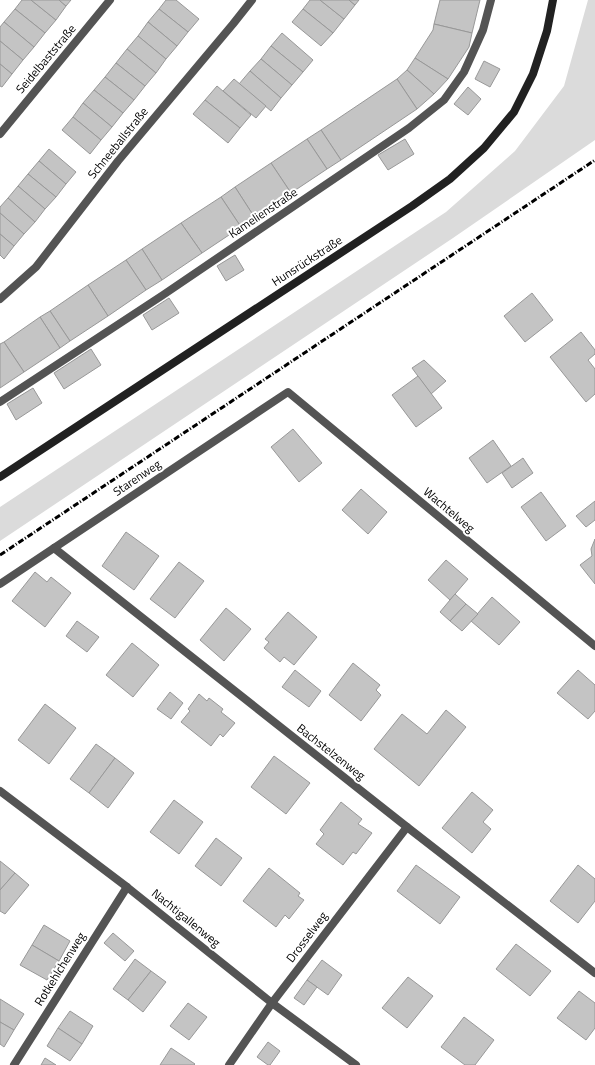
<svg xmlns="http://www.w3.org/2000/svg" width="595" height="1065" viewBox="0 0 595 1065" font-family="'Titillium Web',sans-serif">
  <rect width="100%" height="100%" fill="#fff"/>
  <polygon fill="#dbdbdb" points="588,0 595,0 595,140 453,238 0,541 0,507 446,212 515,151 564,86"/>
  <g fill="#c4c4c4" stroke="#989898">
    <polygon points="22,0 31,0 56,20 45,33 15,9"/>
    <polygon points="31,0 59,0 66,6 56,20"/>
    <polygon points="59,0 71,0 66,6"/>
    <polygon points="166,0 176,0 199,19 188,32 159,9"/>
    <polygon points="310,0 320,0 344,19 333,33 303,9"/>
    <polygon points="320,0 349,0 355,5 344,19"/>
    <polygon points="349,0 359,0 355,5"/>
    <polygon points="440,0 480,0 472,33 434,24"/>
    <polygon points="15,9 45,33 34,47 4,22"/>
    <polygon points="159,9 188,32 177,46 148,22"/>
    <polygon points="303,9 333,33 321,46 292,22"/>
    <polygon points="4,22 34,47 23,60 0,41 0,27"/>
    <polygon points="148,22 177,46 166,59 138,36"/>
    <polygon points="434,24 472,33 469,47 448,79 415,58 433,30"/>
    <polygon points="282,33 313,60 303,72 271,46"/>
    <polygon points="138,36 166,59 156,73 127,49"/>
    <polygon points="0,41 23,60 12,74 0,64"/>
    <polygon points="271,46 303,72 292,85 261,59"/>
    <polygon points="127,49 156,73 145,86 116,63"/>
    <polygon points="415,58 448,79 434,94 407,70"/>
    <polygon points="261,59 292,85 281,98 250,71"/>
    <polygon points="484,61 500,69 490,87 475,79"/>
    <polygon points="116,63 145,86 134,100 105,77"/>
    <polygon points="0,64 12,74 2,87 0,86"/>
    <polygon points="407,70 434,94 417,109 397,79"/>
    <polygon points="250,71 281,98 271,111 239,84"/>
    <polygon points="105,77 134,100 123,113 94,90"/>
    <polygon points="234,79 266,106 256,118 223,91"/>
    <polygon points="397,79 417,109 341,160 321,130"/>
    <polygon points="217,86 251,115 240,128 205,100"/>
    <polygon points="468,87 481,99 468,115 454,104"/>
    <polygon points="94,90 123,113 112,127 83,103"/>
    <polygon points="205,100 240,128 228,143 193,114"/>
    <polygon points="83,103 112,127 101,140 73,117"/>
    <polygon points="73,117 101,140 90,154 62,130"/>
    <polygon points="321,130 341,160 327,169 307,139"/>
    <polygon points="307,139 327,169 291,193 271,163"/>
    <polygon points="405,139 414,154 388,170 378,155"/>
    <polygon points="49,149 76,172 66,184 39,161"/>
    <polygon points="39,161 66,184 56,197 28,174"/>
    <polygon points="271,163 291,193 255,218 235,187"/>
    <polygon points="28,174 56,197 45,209 18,186"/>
    <polygon points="18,186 45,209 35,222 8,198"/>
    <polygon points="235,187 255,218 241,227 221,197"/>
    <polygon points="221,197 241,227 202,253 181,223"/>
    <polygon points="8,198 35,222 24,234 0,213 0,207"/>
    <polygon points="0,213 24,234 14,246 0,234"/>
    <polygon points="181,223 202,253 162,280 142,249"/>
    <polygon points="0,234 14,246 4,259 0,255"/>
    <polygon points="142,249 162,280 146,290 126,260"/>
    <polygon points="235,255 244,270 226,281 217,266"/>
    <polygon points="126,260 146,290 108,316 88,285"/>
    <polygon points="88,285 108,316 70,341 50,311"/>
    <polygon points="532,293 553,320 525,342 504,316"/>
    <polygon points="169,298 179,313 152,330 143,315"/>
    <polygon points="50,311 70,341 60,348 40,317"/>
    <polygon points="40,317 60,348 24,372 4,342"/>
    <polygon points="581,332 595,350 595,354 588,360 595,369 595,394 586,402 550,357"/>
    <polygon points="4,342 24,372 0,388 0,344"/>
    <polygon points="91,349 101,365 64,389 54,373"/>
    <polygon points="424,360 446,381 431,394 412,368"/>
    <polygon points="418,376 442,408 416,427 392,395"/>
    <polygon points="33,388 42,403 16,420 7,404"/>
    <polygon points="293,429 322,463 299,482 271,447"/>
    <polygon points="493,440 511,466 487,483 469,458"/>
    <polygon points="523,458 533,473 512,488 502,473"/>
    <polygon points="361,489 387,512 368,534 342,510"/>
    <polygon points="541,492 566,526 546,541 521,507"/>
    <polygon points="595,501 595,520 586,527 576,516"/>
    <polygon points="126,532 159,556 134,590 102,566"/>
    <polygon points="595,539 595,584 580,565 592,556 591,549"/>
    <polygon points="446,560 468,579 450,600 428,580"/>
    <polygon points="179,562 204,581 175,618 150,599"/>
    <polygon points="35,572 47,582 51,577 71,593 45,627 12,601"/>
    <polygon points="455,594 466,604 450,621 440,612"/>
    <polygon points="492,597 520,622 499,645 471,621"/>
    <polygon points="466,604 478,614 462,631 450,621"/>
    <polygon points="226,608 251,629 224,661 200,640"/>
    <polygon points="288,612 317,637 294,665 284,657 280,662 264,648 269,642 265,639"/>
    <polygon points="77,621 99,637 87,652 66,636"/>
    <polygon points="132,643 159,665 133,697 106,675"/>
    <polygon points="353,663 380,685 376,690 381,695 361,721 329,695"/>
    <polygon points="295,670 321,691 309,707 282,687"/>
    <polygon points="578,670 595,685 595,711 588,719 557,693"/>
    <polygon points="170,692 183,703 171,719 157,709"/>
    <polygon points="199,694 207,701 209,698 223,709 221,712 235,723 223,737 220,734 211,746 181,722 190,711 188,709"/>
    <polygon points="45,704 76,728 49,764 18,740"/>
    <polygon points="446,710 466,727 419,786 374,749 402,714 427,734"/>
    <polygon points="96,744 115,758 89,793 70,779"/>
    <polygon points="274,756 310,783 286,814 251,787"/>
    <polygon points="115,758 134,773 108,808 89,793"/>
    <polygon points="472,792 493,810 483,822 491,829 472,853 442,828"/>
    <polygon points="174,800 203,822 179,854 150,832"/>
    <polygon points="341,802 362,819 358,824 372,833 356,854 353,852 343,865 316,844 324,834 320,830"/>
    <polygon points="216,838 242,858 221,886 195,866"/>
    <polygon points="0,861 15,873 0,890"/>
    <polygon points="416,865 460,897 440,924 397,891"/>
    <polygon points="578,865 595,879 595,901 578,923 550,901"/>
    <polygon points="269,868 300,893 298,896 304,900 289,919 285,915 276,927 243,901"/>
    <polygon points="15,873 29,885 5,914 0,911 0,890"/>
    <polygon points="44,925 70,941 59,961 32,945"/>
    <polygon points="113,933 134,951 125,961 104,943"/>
    <polygon points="516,944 551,971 530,996 496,969"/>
    <polygon points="32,945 59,961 47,980 20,965"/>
    <polygon points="135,959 151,971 128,1000 113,989"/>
    <polygon points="322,960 342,975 328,995 307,980"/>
    <polygon points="151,971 166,982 143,1012 128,1000"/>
    <polygon points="408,977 433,996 407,1028 382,1008"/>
    <polygon points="307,980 317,987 304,1005 294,998"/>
    <polygon points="579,991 595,1003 595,1028 586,1040 557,1018"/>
    <polygon points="0,999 24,1014 14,1030 0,1022"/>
    <polygon points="188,1003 207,1017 189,1040 170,1026"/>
    <polygon points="70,1011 93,1026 82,1044 58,1028"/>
    <polygon points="464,1017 494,1040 475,1065 465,1065 441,1047"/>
    <polygon points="0,1022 14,1030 4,1047 0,1044"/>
    <polygon points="58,1028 82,1044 70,1061 47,1046"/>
    <polygon points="268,1042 280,1051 270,1065 268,1065 257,1057"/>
    <polygon points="171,1048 195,1064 194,1065 160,1065"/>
    <polygon points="45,1058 56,1065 41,1065"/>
  </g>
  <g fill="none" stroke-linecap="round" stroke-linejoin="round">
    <g stroke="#545454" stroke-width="8">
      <polyline points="0,134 110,0"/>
      <polyline points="0,299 36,267 118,161 233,24 252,0"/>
      <polyline points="0,402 163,295 409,128 444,100 464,72 483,30 491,0"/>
      <polyline points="54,548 407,827 595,973"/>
      <polyline points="0,584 288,392 595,646"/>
      <polyline points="0,791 127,887 272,1003 356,1065"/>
      <polyline points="14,1065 127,887"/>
      <polyline points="229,1065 272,1003 407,827"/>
    </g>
    <polyline stroke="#212121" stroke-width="8" points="0,477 412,206 450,179 484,148 514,112 533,74 547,31 553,0"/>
    <polyline stroke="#000" stroke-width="3" stroke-dasharray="6 2 1 2" stroke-linecap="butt" points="0,555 595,160"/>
  </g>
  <g text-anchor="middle" stroke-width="4" stroke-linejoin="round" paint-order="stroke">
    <g font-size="12" fill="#000" stroke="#fff">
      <text transform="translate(46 59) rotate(-50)" y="4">Seidelbaststraße</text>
      <text transform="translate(118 143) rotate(-51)" y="4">Schneeballstraße</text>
      <text transform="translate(263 213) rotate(-34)" y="4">Kamelienstraße</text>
      <text transform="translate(307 261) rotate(-33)" y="4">Hunsrückstraße</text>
      <text transform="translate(137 478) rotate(-34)" y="4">Starenweg</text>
      <text transform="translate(449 510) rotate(40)" y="4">Wachtelweg</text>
      <text transform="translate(331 752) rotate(38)" y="4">Bachstelzenweg</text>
      <text transform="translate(186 918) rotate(39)" y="4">Nachtigallenweg</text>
      <text transform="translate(307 937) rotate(-53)" y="4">Drosselweg</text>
      <text transform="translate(60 969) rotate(-58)" y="4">Rotkehlchenweg</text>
    </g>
  </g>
</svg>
